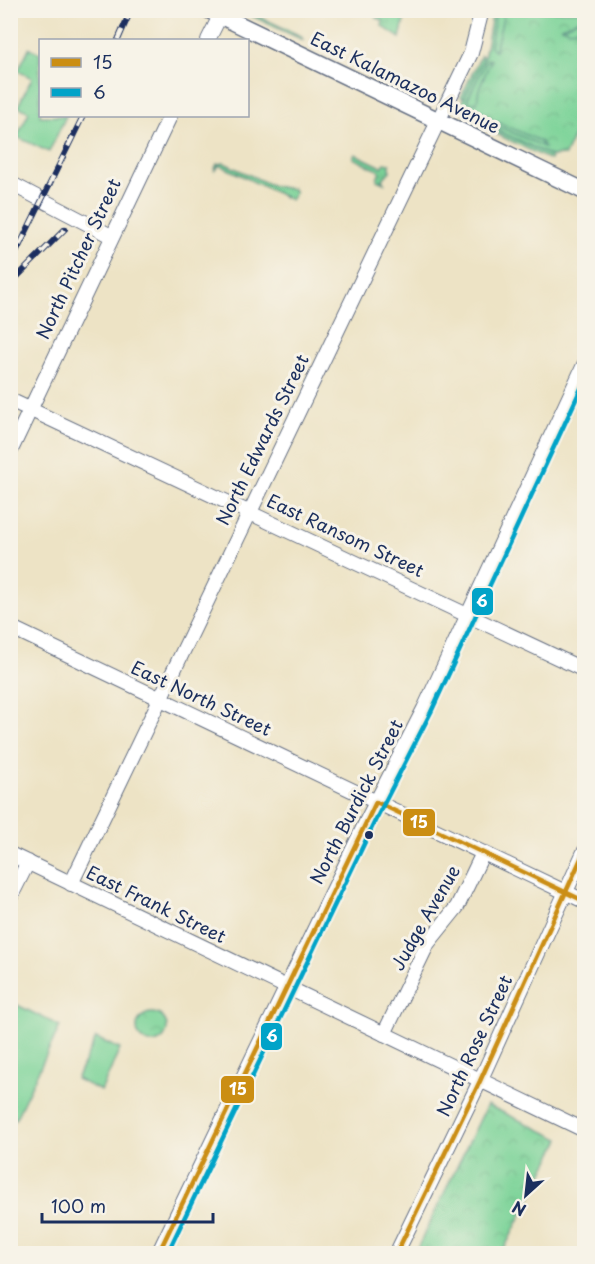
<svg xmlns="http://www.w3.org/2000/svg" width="595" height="1264" viewBox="0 0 595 1264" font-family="'Playpen Sans',sans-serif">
  <defs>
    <pattern id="grass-tufts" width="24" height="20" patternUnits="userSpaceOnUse" patternTransform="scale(1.5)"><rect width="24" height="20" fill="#7cd398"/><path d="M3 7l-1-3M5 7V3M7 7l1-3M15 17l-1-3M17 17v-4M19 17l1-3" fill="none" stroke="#6bb585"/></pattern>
    <pattern id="park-crowns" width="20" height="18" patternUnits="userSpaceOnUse" patternTransform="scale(1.5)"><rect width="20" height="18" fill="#7cd398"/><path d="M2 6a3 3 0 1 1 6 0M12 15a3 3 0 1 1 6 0" fill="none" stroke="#6bb585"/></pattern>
  </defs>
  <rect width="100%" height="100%" fill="#f7f3e8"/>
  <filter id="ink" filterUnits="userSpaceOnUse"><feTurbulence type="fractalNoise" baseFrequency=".0167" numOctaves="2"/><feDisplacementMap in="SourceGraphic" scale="12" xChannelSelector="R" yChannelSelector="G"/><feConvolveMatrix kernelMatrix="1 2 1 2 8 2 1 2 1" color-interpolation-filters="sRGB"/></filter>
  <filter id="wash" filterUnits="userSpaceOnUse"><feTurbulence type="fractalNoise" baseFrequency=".008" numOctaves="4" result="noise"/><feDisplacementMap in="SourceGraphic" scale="24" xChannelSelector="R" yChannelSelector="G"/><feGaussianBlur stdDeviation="1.35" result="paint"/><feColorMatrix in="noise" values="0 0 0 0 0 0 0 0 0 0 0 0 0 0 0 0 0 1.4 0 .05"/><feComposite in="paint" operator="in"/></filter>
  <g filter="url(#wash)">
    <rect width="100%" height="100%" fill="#ede3c5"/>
    <g fill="url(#grass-tufts)" stroke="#4c817b" stroke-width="1.5">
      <polygon points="247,11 301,36 303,40 243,12"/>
      <polygon points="376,15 405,17 400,38 382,26 383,20 376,18"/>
      <polygon points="481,55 484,58 464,99 461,97"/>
      <polygon points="473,119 551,156 550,160 472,122"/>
      <polygon points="355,154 382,167 385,163 390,164 390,171 382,180 384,183 377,180 380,171 353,158"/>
      <polygon points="224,163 273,186 292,189 295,192 291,200 220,165 214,171 217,164"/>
    </g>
    <g fill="url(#park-crowns)" stroke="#4c817b" stroke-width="1.5">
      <polygon points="493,11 584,11 584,114 565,155 551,156 465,115 461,104 484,58"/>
      <circle cx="152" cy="1028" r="15"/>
      <polygon points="487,1105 560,1139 502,1253 415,1253"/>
    </g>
    <g fill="#7cd398" stroke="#4c817b" stroke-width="1.5">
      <polygon points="496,11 501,11 503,18 495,51 490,46"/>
      <polygon points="584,17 577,29 569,30 562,27"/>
      <polygon points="29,48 40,53 40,116 66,116 49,152 17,137 29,112 18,106 32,78 18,71"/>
      <polygon points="487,60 491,60 479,89 477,102 471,103 467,100"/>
      <polygon points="479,109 491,119 540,141 544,147 476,116"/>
      <polygon points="11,1002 60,1026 15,1120 10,1117"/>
      <polygon points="96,1038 120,1049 101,1091 76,1079"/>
    </g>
  </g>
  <g filter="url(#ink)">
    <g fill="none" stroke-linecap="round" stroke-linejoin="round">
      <defs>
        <g id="minor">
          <polyline points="208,40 220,16"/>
          <polyline points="10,183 111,236"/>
          <polyline points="10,400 584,670"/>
          <polyline points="10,452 170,116"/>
          <polyline points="10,627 584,901"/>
          <polyline points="10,854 584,1130"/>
          <polyline points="71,884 471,53 482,10"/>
          <polyline points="10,898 28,862"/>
          <polyline points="384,1034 428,943 457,907 483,853"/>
          <polyline points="158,1254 368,818 424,709 584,365"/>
          <polyline points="396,1254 480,1081 584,852"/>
        </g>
        <polyline id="major" points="209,10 584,191"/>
      </defs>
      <use href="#minor" stroke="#646e82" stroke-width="16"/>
      <use href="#major" stroke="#646e82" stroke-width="19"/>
      <use href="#minor" stroke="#fff" stroke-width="14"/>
      <use href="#major" stroke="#fff" stroke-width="16"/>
      <defs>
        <g id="rail">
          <polyline points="118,40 131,10"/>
          <polyline points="10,265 83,116"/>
          <polyline points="10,284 65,229"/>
        </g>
      </defs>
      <use href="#rail" stroke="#1b2f5e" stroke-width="6"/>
      <use href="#rail" stroke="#f7f3e8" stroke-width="4" stroke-dasharray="11" stroke-linecap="butt"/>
      <defs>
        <g id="bus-1">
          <polyline points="158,1254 376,802 584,901"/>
          <polyline points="396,1254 480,1081 584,852"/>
        </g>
        <polyline id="bus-2" points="167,1254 375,821 431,712 584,382"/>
      </defs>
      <use href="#bus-1" stroke="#f7f3e8" stroke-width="9"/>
      <use href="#bus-2" stroke="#f7f3e8" stroke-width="9"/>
      <use href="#bus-1" stroke="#cb8e13" stroke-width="4.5"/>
      <use href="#bus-2" stroke="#01a3c8" stroke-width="4.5"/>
    </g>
  </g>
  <circle fill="#1b2f5e" stroke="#f7f3e8" stroke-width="2" cx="369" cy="835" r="5"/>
  <g text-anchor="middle" stroke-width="6" stroke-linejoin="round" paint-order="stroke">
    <g font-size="18" fill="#1b2f5e" stroke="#f7f3e8">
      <text transform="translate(405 83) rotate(26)" y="6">East Kalamazoo Avenue</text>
      <text transform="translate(79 259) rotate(-65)" y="6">North Pitcher Street</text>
      <text transform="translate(263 440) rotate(-64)" y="6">North Edwards Street</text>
      <text transform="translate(345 536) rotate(25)" y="6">East Ransom Street</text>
      <text transform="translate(201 699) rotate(25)" y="6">East North Street</text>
      <text transform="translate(357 802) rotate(-63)" y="6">North Burdick Street</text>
      <text transform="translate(156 905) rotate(26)" y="6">East Frank Street</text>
      <text transform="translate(426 918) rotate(-60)" y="6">Judge Avenue</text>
      <text transform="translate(475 1046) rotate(-65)" y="6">North Rose Street</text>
    </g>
  </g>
  <g stroke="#f7f3e8" stroke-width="2">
    <rect x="471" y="587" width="23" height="29" rx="6" fill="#01a3c8"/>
    <rect x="402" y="808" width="34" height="29" rx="6" fill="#cb8e13"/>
    <rect x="260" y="1022" width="23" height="29" rx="6" fill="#01a3c8"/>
    <rect x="220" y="1075" width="35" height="29" rx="6" fill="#cb8e13"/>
  </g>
  <g font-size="16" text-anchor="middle" font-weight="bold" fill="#fff">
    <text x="482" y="607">6</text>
    <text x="419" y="828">15</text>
    <text x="272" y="1042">6</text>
    <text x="238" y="1095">15</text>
  </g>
  <rect width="595" height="1264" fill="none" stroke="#f7f3e8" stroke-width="36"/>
  <rect x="39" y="39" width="210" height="78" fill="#f7f3e8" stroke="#9fa5b1" stroke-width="1.5"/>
  <rect x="51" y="58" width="30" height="9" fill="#cb8e13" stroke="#9fa5b1" stroke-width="1.5"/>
  <text x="93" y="69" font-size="18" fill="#1b2f5e">15</text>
  <rect x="51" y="88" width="30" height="9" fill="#01a3c8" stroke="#9fa5b1" stroke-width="1.5"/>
  <text x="93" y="99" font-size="18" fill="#1b2f5e">6</text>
  <g transform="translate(526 1195) rotate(207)" stroke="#f7f3e8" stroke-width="4.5" paint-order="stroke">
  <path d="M0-4.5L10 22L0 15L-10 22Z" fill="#1b2f5e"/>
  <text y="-9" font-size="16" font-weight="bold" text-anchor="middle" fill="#1b2f5e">N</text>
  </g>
  <path d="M42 1213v9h171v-9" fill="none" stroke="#1b2f5e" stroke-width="3"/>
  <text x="51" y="1213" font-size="18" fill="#1b2f5e" stroke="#f7f3e8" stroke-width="4.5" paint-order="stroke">100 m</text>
</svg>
